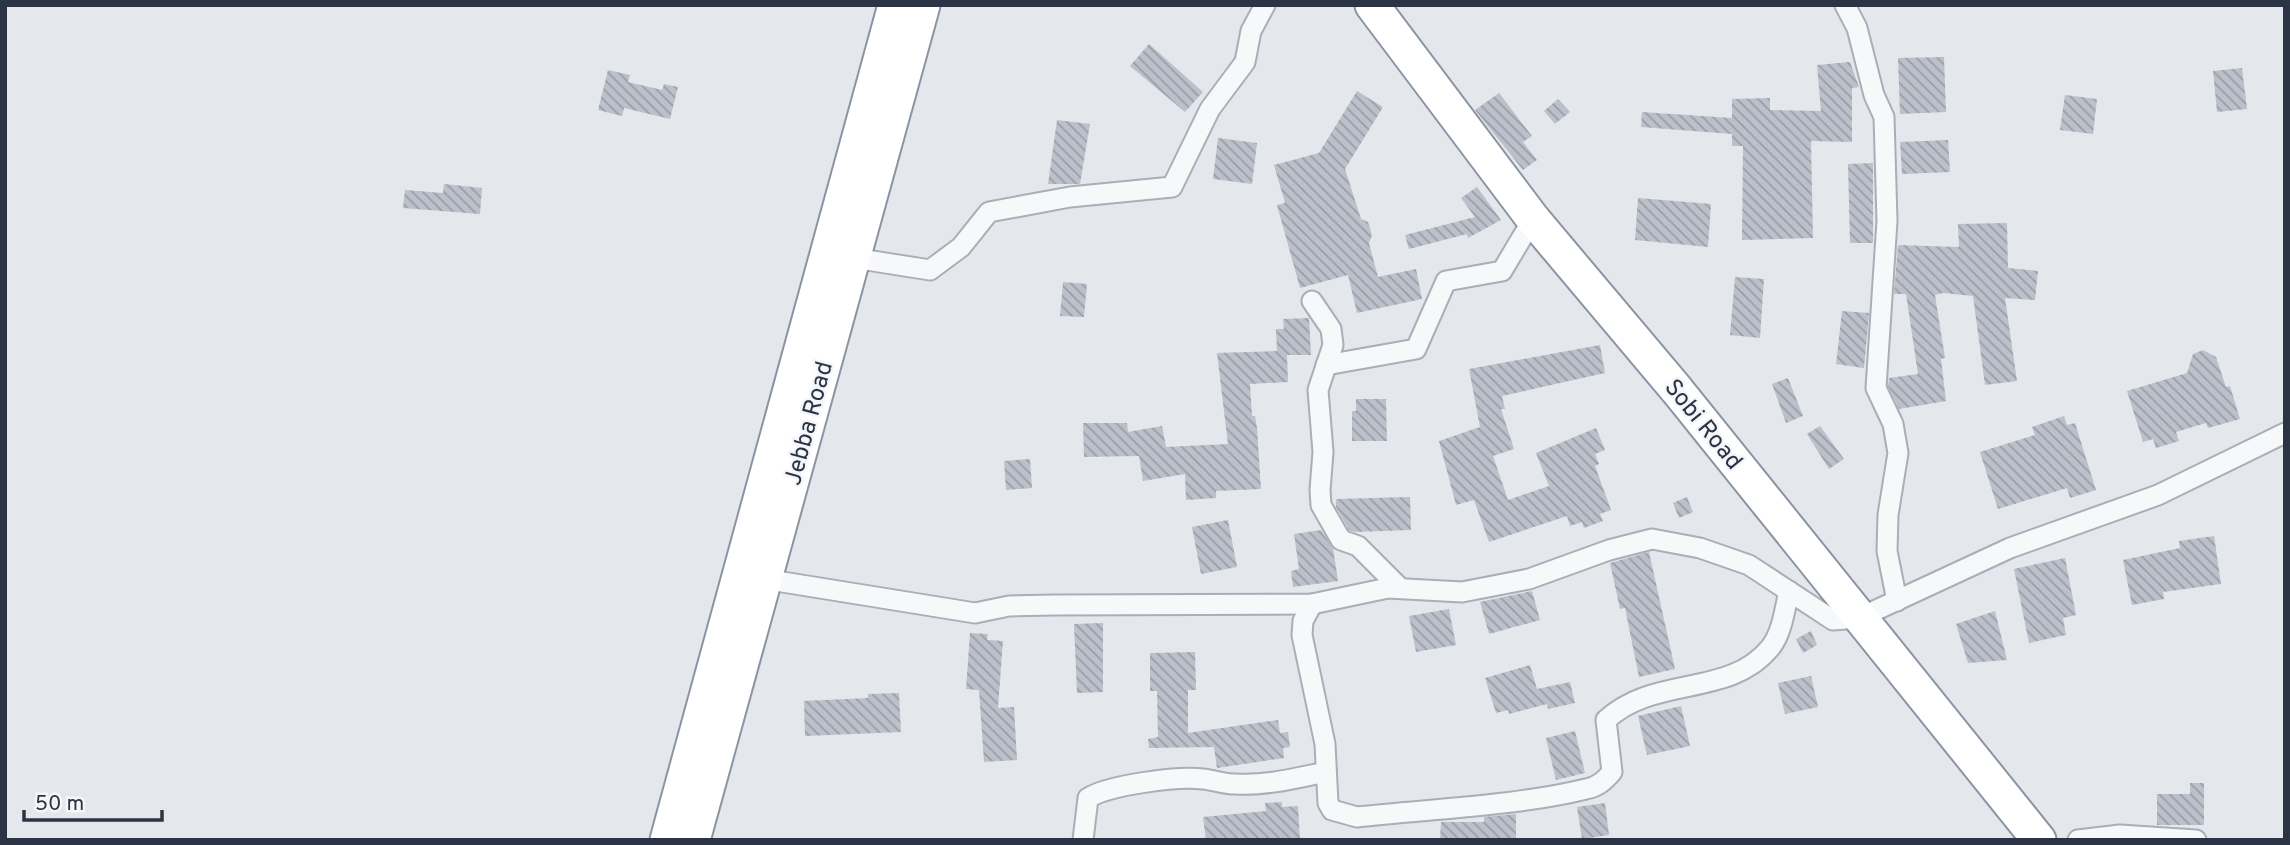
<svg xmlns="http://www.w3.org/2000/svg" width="2290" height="845" viewBox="0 0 2290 845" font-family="Overpass,sans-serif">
  <defs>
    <pattern id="building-back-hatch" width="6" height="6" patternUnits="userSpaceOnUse" patternTransform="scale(1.75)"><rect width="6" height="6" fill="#bbc0ca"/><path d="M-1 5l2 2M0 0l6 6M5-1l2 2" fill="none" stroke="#989da6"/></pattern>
  </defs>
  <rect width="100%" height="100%" fill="#e4e7ec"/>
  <g fill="url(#building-back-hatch)">
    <polygon points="1149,44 1203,92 1185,112 1130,66"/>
    <polygon points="1944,57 1946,112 1900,114 1898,58"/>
    <polygon points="1850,62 1859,87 1852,88 1852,142 1811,141 1813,238 1742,240 1743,146 1732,146 1732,134 1641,127 1642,112 1732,118 1732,99 1770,98 1770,110 1821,111 1817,65"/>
    <polygon points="2242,68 2247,109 2217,112 2213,71"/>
    <polygon points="608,70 630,75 628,82 662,90 664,84 678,87 670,119 624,108 622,116 598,110"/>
    <polygon points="1357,91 1383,107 1345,169 1361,219 1368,222 1372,235 1369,243 1378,277 1416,269 1422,299 1357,313 1348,275 1300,288 1277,205 1285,203 1274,165 1319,153"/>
    <polygon points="1499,93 1532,136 1523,142 1537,160 1523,170 1475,110"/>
    <polygon points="2065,95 2097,99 2093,134 2060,130"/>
    <polygon points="1558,99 1570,112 1555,124 1544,111"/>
    <polygon points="1057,120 1090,124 1080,184 1048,184"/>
    <polygon points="1218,138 1257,143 1252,184 1213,179"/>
    <polygon points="1948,140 1950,172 1902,174 1900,142"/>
    <polygon points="1873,163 1873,243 1850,243 1848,164"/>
    <polygon points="444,184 482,188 480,214 403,208 405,190 443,193"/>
    <polygon points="1477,187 1501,220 1468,238 1467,234 1409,249 1405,235 1475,217 1461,198"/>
    <polygon points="1638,198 1711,204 1708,247 1635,240"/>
    <polygon points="2007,223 2008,268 2038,271 2035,300 2005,298 2017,381 1985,385 1973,296 1943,293 1935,295 1945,358 1941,359 1946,401 1899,409 1888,386 1889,378 1918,374 1906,294 1894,294 1898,245 1959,247 1958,224"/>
    <polygon points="1735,277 1764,279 1760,338 1730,335"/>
    <polygon points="1063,282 1087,284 1084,317 1060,316"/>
    <polygon points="1842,311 1869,313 1864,368 1836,364"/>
    <polygon points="1309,318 1311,355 1287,355 1288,382 1250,384 1252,416 1255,416 1257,428 1261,489 1216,491 1216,498 1186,500 1185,474 1143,481 1139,456 1084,457 1083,423 1127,423 1128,432 1162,426 1166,447 1228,444 1217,353 1277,351 1276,329 1284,329 1283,319"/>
    <polygon points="1600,345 1605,373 1502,396 1505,409 1501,409 1514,449 1493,456 1508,500 1549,486 1536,453 1596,428 1605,450 1595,454 1599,464 1595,466 1611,510 1600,514 1603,521 1584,528 1582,522 1570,526 1567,516 1489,542 1474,500 1456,505 1439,441 1480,427 1469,369"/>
    <polygon points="2203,350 2216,357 2226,387 2230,386 2240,419 2208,428 2206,423 2176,432 2179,441 2156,448 2153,439 2143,442 2127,391 2187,373 2193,354"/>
    <polygon points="1788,378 1803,416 1786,423 1772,384"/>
    <polygon points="1356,399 1386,399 1387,441 1352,441 1352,411 1356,411"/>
    <polygon points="2064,416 2067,425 2075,423 2096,490 2070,498 2067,488 1998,509 1980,452 2035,435 2032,427"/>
    <polygon points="1820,426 1844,459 1829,469 1807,434"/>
    <polygon points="1030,459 1032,488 1006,490 1004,461"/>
    <polygon points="1410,497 1411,530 1354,532 1349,530 1336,507 1336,499"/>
    <polygon points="1687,497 1693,512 1679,518 1673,503"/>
    <polygon points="1228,520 1237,567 1201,574 1192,527"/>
    <polygon points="1321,530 1333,548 1338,581 1293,587 1291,571 1299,569 1294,534"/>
    <polygon points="2214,536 2221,584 2163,592 2164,599 2132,605 2123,560 2180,548 2179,541"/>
    <polygon points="1649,552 1675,669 1639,677 1625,608 1620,609 1610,563"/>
    <polygon points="2065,558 2076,615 2063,618 2066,635 2029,643 2014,569"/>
    <polygon points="1532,591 1540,620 1489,634 1480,602"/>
    <polygon points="1449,609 1456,645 1416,652 1409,616"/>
    <polygon points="1995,611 2007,660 1968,663 1956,624"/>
    <polygon points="1103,623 1103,692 1077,693 1074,624"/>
    <polygon points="1811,631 1817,645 1803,653 1796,639"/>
    <polygon points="970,633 988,634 987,640 1003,641 998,708 1014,707 1017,760 984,762 979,690 966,689"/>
    <polygon points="1195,652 1196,690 1188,690 1188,733 1278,720 1280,733 1288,732 1290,747 1283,748 1284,758 1217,768 1214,747 1149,748 1148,739 1158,737 1157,691 1150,691 1150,653"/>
    <polygon points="1530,665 1537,689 1570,682 1575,703 1548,709 1547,704 1509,714 1508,710 1496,713 1485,678"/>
    <polygon points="1811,676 1818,707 1785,714 1778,683"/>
    <polygon points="899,693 901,732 805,736 804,701 868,698 868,694"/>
    <polygon points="1681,706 1690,746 1647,755 1638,716"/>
    <polygon points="1575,731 1585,773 1556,780 1546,738"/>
    <polygon points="2190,783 2204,783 2204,825 2157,825 2157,794 2190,794"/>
    <polygon points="1282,802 1282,807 1298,806 1300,840 1206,840 1203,817 1266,811 1265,803"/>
    <polygon points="1605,803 1609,835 1582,839 1577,807"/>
    <polygon points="1516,814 1516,840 1440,840 1441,822 1484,822 1484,817"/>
  </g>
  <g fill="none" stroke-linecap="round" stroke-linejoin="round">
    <defs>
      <g id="minor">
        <polyline points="1845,5 1857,28 1874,95 1884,117 1887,221 1876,388 1893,424 1898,453 1888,515 1887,551 1897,601"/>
        <polyline points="854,258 930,270 961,247 989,212 1070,197 1172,187 1210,109 1245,62 1251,31 1265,5"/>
        <polyline points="1312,301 1331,329 1333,345 1318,390 1323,452 1320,490 1321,505 1341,540 1358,546 1399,587"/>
        <polyline points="1326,365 1416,349 1446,281 1502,271 1533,219"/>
        <polyline points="764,579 975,613 1009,606 1055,605 1312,604 1388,588 1462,592 1529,579 1609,550 1652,539 1700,548 1749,565 1833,620 1859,618 2010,548 2158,495 2285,433"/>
        <path d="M1312 604 1303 621 1302 635 1325 744 1328 803 1332 810 1357 817C1429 809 1517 806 1586 789 1598 787 1605 780 1612 772L1606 720C1654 675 1729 698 1770 648 1782 634 1785 608 1789 591"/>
        <path d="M1083 840 1088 798C1109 785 1177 776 1203 779 1214 780 1224 784 1235 784 1265 786 1296 778 1326 772"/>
        <polyline points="2078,840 2120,835 2196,840"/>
      </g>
      <g id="trunk">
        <polyline points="1372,5 1533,219 1677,390 2039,840"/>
        <polyline points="667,840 895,5"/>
        <polyline points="693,840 923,5"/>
      </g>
    </defs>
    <use href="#minor" stroke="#a9aeb7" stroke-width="23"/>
    <use href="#trunk" stroke="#8b94a3" stroke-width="37"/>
    <use href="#minor" stroke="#f7f8fa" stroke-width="19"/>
    <use href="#trunk" stroke="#fff" stroke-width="33"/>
  </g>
  <g text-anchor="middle" stroke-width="5" stroke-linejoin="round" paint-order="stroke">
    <g font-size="24" fill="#2b3445" stroke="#f4f6f9">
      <text transform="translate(808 423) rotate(-75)" y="8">Jebba Road</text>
      <text transform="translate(1704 424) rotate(51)" y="8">Sobi Road</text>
    </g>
  </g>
  <rect width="2290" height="845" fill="none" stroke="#2b3445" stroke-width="14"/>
  <path d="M24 810v10h138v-10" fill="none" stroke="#2b3445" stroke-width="3.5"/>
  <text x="35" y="810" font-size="21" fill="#2b3445" stroke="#f4f6f9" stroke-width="5" paint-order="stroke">50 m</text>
</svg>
